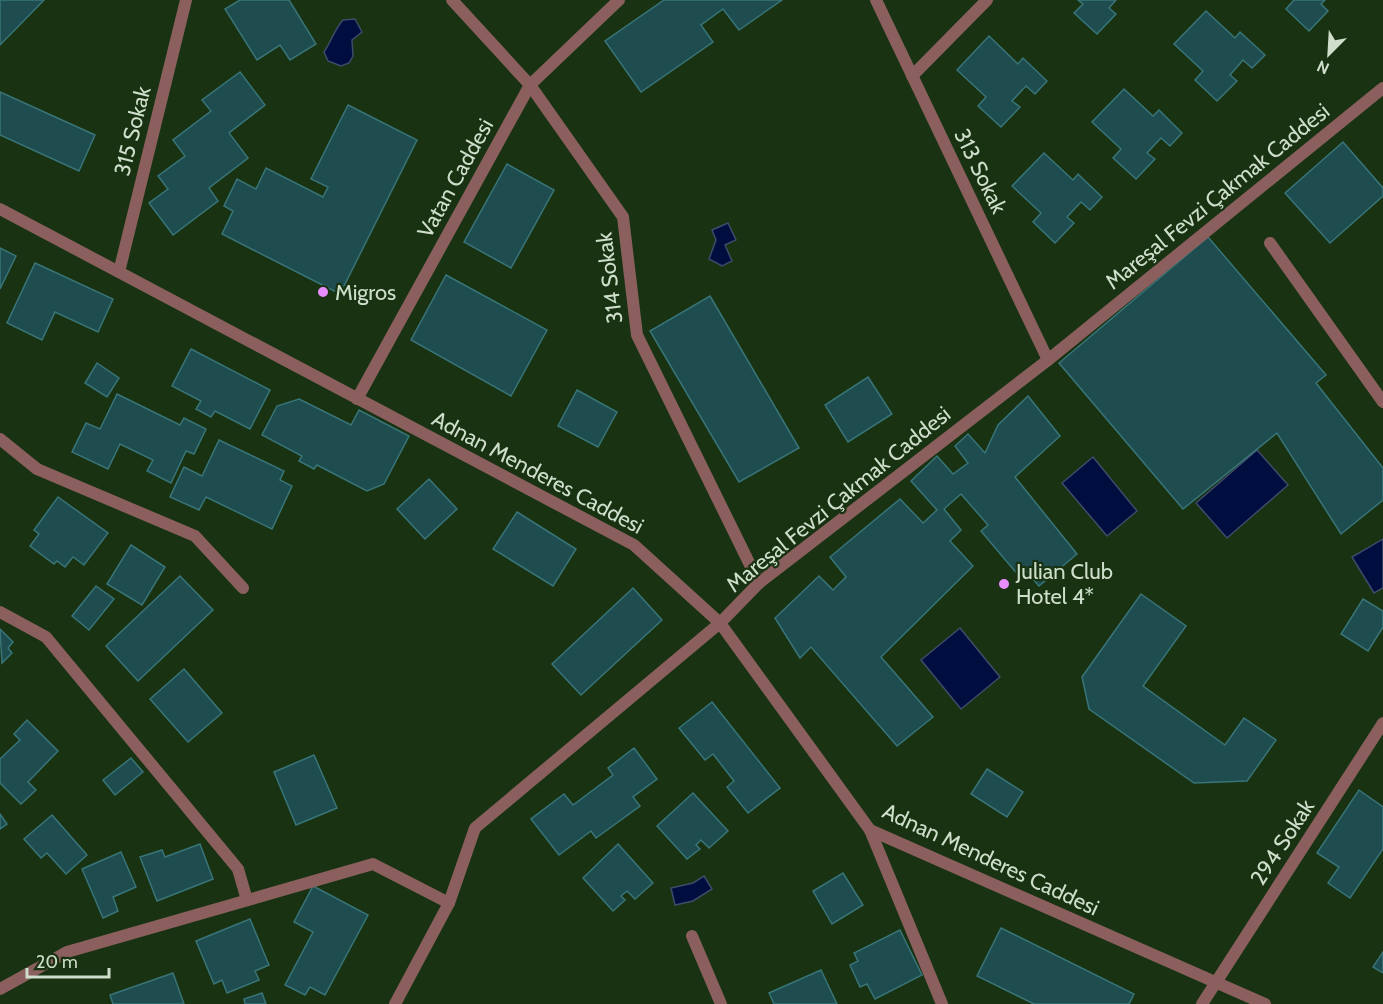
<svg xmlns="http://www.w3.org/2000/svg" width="1383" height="1004" viewBox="0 0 1383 1004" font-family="Cabin,sans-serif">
  <rect width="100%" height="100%" fill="#183212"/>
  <g fill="#000d3f" stroke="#3e4c69" stroke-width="1.5">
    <path d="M355 19 362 32 352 40 353 56 349 63 341 66 328 61 324 52C331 42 334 30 343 20Z"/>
    <polygon points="728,223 736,240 725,245 732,261 722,266 709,259 716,240 712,230"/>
    <polygon points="1257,450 1288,485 1227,538 1196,503"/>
    <polygon points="1093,457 1137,511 1107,536 1062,483"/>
    <polygon points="1383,539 1383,588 1374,593 1352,557"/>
    <polygon points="960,628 1000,677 961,709 921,660"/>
    <polygon points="704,876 712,889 693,901 675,905 671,888 693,883"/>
  </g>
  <g fill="#1e4c4f" stroke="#397578" stroke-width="1.5">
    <polygon points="0,0 44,0 0,45"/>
    <polygon points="240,0 289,0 316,44 290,60 280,45 257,60 225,9"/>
    <polygon points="664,0 782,0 739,30 723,9 701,25 713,42 641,92 605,41"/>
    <polygon points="1078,0 1116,0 1109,8 1116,14 1097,34 1074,13 1083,4"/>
    <polygon points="1325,0 1321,4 1328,11 1309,31 1286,9 1294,0"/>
    <polygon points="1206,11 1235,38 1240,32 1265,55 1252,68 1243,60 1230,75 1237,81 1217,101 1195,80 1203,71 1174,44"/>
    <polygon points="989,36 1018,64 1023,58 1047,81 1035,94 1026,86 1012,101 1020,107 1001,127 978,106 986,97 957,70"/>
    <polygon points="240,72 265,105 229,133 248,158 209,188 218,201 173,235 149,203 168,189 158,176 185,156 173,140 211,111 202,100"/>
    <polygon points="1124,89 1153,116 1159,110 1182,133 1170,146 1161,138 1147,153 1155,159 1136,179 1113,158 1121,149 1092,122"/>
    <polygon points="0,92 95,135 79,171 0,135"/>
    <polygon points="348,105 417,140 340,294 222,234 233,211 224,206 237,179 256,189 266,168 323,197 328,187 311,179"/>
    <polygon points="1343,142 1383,188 1383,196 1330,243 1285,193"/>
    <polygon points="1044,153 1073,180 1078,174 1102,197 1090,210 1081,202 1067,217 1074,223 1055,243 1033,222 1041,213 1012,186"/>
    <polygon points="507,164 554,190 511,268 464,242"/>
    <polygon points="1208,237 1326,375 1316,383 1383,468 1383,500 1341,534 1277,433 1183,509 1059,363"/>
    <polygon points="0,248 16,256 0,289"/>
    <polygon points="35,263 113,299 98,332 55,312 42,340 7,323"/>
    <polygon points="446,275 547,330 511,396 411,340"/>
    <polygon points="710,296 799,448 739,482 650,331"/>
    <polygon points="191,349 270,390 250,429 215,411 211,417 196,409 201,401 172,386"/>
    <polygon points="97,363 119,378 107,397 85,383"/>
    <polygon points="868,377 892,414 848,442 825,405"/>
    <polygon points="577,390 617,412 598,447 558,426"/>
    <polygon points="117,394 180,425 184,418 206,429 194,454 186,451 171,483 147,471 153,460 120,444 108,469 72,452 86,423 100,429"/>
    <polygon points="1028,396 1060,436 1015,477 1077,554 1039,586 1025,570 1019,576 981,531 988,525 961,494 944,509 961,530 950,541 973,566 881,657 933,717 897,746 811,647 800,658 775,618 819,576 833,590 846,577 830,557 900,499 923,523 937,510 911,481 937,456 953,474 968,463 955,446 968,434 985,453 998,425"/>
    <polygon points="299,399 351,425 359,410 409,436 384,484 367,491 317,465 314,469 299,461 302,456 262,435 277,406"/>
    <polygon points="219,440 284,471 280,480 292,486 272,529 206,497 199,510 170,497 184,467 202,476"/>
    <polygon points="429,479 457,509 425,539 397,509"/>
    <polygon points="58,497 108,533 84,565 73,557 65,567 57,561 54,564 30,546 39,534 34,530"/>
    <polygon points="517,512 576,549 553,586 493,549"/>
    <polygon points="131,545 165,567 142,605 107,584"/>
    <polygon points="180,576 213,610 138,681 106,646"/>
    <polygon points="96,586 114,599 89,630 72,616"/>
    <polygon points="633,588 662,620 581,695 552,664"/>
    <polygon points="1141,594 1186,626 1143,686 1225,745 1244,718 1276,740 1247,781 1194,783 1089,709 1082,677"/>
    <polygon points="1363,599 1383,611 1383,627 1368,651 1341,634"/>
    <polygon points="0,629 13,642 8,648 12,653 2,663"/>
    <polygon points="184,669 222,713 188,742 150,699"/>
    <polygon points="712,702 780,788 748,813 727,787 734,781 713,754 705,760 679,728"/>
    <polygon points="27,720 58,751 28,782 36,790 21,804 0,783 0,759 20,740 14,734"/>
    <polygon points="634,748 657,779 633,797 640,806 596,838 591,831 559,855 531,819 564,794 573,805 613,775 608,768"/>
    <polygon points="314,755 337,808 296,825 274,772"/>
    <polygon points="131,758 143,772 115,795 103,780"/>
    <polygon points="987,769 1023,792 1007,817 971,794"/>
    <polygon points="1359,790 1383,807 1383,849 1350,898 1328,883 1339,867 1317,853"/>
    <polygon points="693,793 728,831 709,848 701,840 696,845 700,849 687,859 657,826"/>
    <polygon points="0,814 7,824 0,829"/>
    <polygon points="52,815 87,855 66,874 47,853 41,858 24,839"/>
    <polygon points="200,844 213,879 157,901 140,857 162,850 165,857"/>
    <polygon points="618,844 653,883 635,899 627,891 621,896 625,900 613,911 583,878"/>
    <polygon points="121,852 136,887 113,897 118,911 103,918 82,869"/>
    <polygon points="843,873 863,905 832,924 813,891"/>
    <polygon points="313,886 368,915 325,995 310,987 305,995 285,985 313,932 294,922"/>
    <polygon points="250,919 269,965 255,971 259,980 227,993 222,980 214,984 196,941"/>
    <polygon points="1001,928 1134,994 1129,1004 1034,1004 977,976"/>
    <polygon points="900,930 922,975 875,999 867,984 860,987 850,965 858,961 854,953"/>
    <polygon points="1383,952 1383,973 1373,967"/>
    <polygon points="821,970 837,1004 774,1004 769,993"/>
    <polygon points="173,973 184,1004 113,1004 110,995"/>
    <polygon points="262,993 266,1004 245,1004 244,999"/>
  </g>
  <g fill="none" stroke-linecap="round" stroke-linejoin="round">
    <g stroke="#8a5f5e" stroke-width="12">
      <polyline points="912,76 987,0"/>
      <polyline points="1270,243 1383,402"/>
      <polyline points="0,439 37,469 195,536 243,588"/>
      <polyline points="692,936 721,1004"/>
    </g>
    <g stroke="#8a5f5e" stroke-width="12">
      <polyline points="452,0 530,85 623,217 637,335 759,583"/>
      <polyline points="876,0 1048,360"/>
      <polyline points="119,272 186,0"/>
      <polyline points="357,399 530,85 619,0"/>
      <polyline points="0,612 46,637 238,869 247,900"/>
      <polyline points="870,830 942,1004"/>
      <polyline points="0,989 67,952 373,864 449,903"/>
      <polyline points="1202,1004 1383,723"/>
    </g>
    <g stroke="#8a5f5e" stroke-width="12">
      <polyline points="0,209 634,545 720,623 870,830 1265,1004"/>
      <polyline points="395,1004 449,903 475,828 720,623 759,583 1048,360 1383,88"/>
    </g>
  </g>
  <g fill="#e98dfe" stroke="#183212" stroke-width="2">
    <circle cx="323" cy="292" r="6"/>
    <circle cx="1004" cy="584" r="6"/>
  </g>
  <g text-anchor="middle" stroke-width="4.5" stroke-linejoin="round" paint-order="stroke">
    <g font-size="22" fill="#cedecb" stroke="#183212">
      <text transform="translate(132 131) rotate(-76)" y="8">315 Sokak</text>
      <text transform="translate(981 171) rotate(64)" y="8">313 Sokak</text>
      <text transform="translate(455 178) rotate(-61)" y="8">Vatan Caddesi</text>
      <text transform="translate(1217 196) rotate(-39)" y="8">Mareşal Fevzi Çakmak Caddesi</text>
      <text transform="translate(609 278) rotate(-97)" y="8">314 Sokak</text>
      <text transform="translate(538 472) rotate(28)" y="8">Adnan Menderes Caddesi</text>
      <text transform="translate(838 499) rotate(-39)" y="8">Mareşal Fevzi Çakmak Caddesi</text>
      <text transform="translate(1282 842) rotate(-57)" y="8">294 Sokak</text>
      <text transform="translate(991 859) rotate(25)" y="8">Adnan Menderes Caddesi</text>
    </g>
    <g font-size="22" fill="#cedecb" stroke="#183212" text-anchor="start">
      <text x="335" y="300">Migros</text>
      <text x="1016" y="579">Julian Club<tspan x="1016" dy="25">Hotel 4*</tspan></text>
    </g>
  </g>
  <g transform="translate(1329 54) rotate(204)" stroke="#183212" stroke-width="4.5" paint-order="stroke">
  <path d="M0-4.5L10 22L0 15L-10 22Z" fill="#cedecb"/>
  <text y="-9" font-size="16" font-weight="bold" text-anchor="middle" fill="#cedecb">N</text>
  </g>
  <path d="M27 968v9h82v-9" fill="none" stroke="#cedecb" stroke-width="3"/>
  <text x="36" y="968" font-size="18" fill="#cedecb" stroke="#183212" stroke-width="4.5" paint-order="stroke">20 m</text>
</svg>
